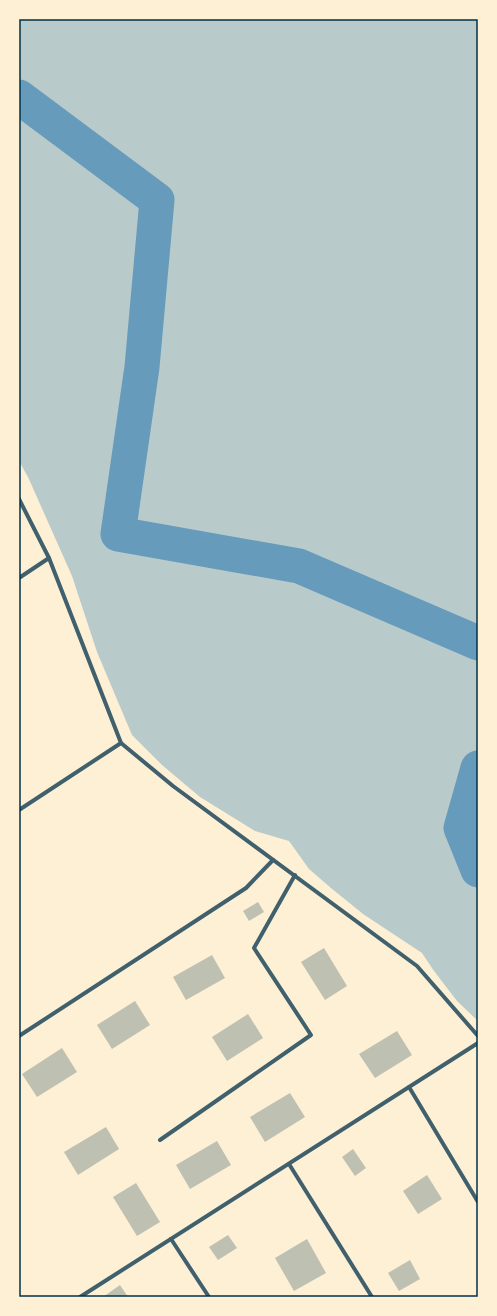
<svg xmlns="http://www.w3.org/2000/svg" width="497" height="1316" viewBox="0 0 497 1316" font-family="'PT Sans',sans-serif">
  <rect width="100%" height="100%" fill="#fdf0d5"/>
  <polygon fill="#b9caca" points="19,19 478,19 478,1021 457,1001 434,971 422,953 363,914 331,888 309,869 289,841 255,831 200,797 162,765 132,735 97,652 72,576 28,477 19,461"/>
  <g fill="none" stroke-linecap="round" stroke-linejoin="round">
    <g stroke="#669bbc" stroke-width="35">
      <polyline points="19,97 157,200 142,367 118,534 299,566 478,643"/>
      <polyline points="478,768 461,828 478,870"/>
    </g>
  </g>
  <g fill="#bec0b2">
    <polygon points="258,902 264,912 249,921 243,911"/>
    <polygon points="324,948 347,986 325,1000 301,962"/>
    <polygon points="212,955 225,978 186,1000 173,977"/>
    <polygon points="135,1001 150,1025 112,1049 97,1025"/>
    <polygon points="248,1014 263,1038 227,1061 212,1037"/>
    <polygon points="397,1031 412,1055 375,1078 359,1054"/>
    <polygon points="62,1048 77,1072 37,1097 22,1074"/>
    <polygon points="290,1093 305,1117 265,1142 250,1117"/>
    <polygon points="106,1127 119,1149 78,1175 64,1152"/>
    <polygon points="217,1141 231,1165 190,1189 176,1165"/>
    <polygon points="353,1149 366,1168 355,1176 342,1157"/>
    <polygon points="427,1175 442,1199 418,1214 403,1191"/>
    <polygon points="136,1183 160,1222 137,1236 113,1197"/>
    <polygon points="228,1235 237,1248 218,1260 209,1247"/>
    <polygon points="307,1239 326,1273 294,1291 275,1258"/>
    <polygon points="410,1260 420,1279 399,1291 388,1273"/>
    <polygon points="120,1285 128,1297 103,1297"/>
  </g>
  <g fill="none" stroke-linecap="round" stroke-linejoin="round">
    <g stroke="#3f606c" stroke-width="4">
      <polyline points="19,499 49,558 121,743 173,786 417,966 478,1036"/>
      <polyline points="19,578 49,558"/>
      <polyline points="19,810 121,743"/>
      <polyline points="19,1036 246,888 273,860"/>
      <polyline points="409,1087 478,1202"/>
      <polyline points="160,1140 311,1035 254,948 295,875"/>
      <polyline points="289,1164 372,1297"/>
      <polyline points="171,1239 209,1297"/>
      <polyline points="80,1297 478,1043"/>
    </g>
  </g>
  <rect width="497" height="1316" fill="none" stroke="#fdf0d5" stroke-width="40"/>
  <rect x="20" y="20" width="457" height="1276" fill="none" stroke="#003049" stroke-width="1.5"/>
</svg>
